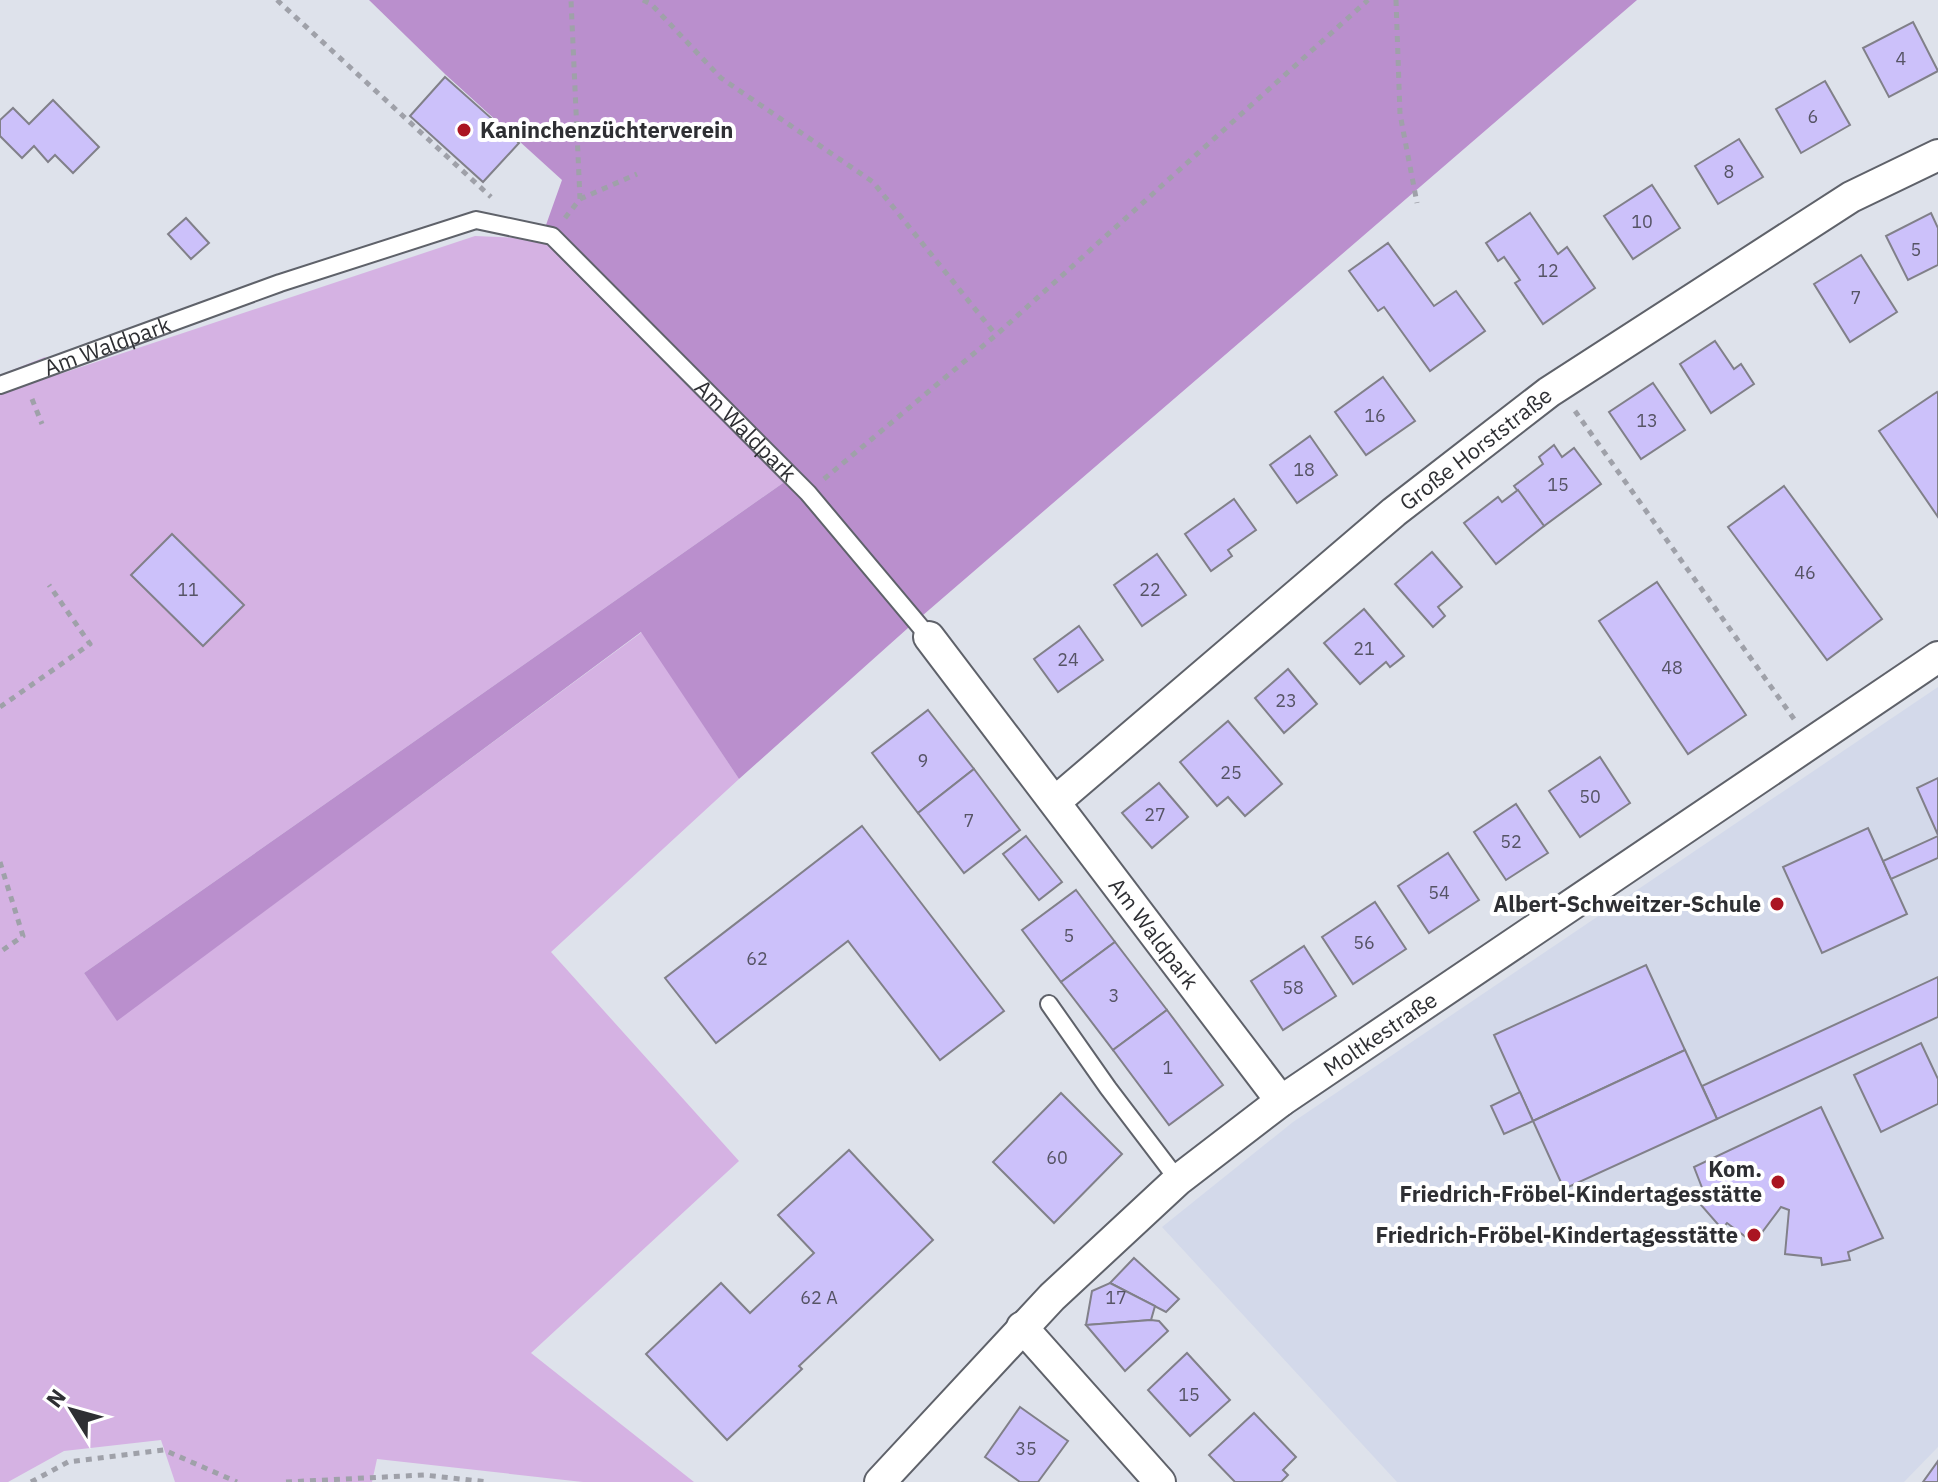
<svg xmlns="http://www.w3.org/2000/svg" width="1938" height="1482" viewBox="0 0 1938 1482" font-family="'IBM Plex Sans',sans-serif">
  <rect width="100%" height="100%" fill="#dee2eb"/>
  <polygon fill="#d3d9ea" points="1938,687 1938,1447 1904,1482 1397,1482 1162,1227 1293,1122"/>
  <polygon fill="#d5b2e3" points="475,236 541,239 783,483 84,973 117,1020 642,632 739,779 551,952 739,1161 531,1353 694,1482 583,1482 377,1459 372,1482 175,1482 161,1440 64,1451 8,1482 0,1482 0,375 45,357 60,374"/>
  <polygon fill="#ba8fcd" points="369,0 1637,0 908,628 739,779 641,632 117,1021 84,973 783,483 541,239 562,180 446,75"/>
  <g fill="#ccc1fa" stroke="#818089" stroke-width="2">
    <polygon points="1913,22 1938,71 1889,97 1863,48"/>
    <polygon points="445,77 519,143 483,182 410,116"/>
    <polygon points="1825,81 1850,125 1801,153 1776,109"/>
    <polygon points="53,100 99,147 73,173 55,155 48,162 34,146 22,158 0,136 0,120 13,108 29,124"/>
    <polygon points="1739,139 1763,177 1718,204 1695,166"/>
    <polygon points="1652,185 1680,228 1633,259 1604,216"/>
    <polygon points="1530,213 1558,254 1567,247 1595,288 1543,324 1515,283 1520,280 1504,257 1498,261 1486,243"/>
    <polygon points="1931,213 1938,228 1938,265 1908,280 1886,236"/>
    <polygon points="186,218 209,243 191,259 168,234"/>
    <polygon points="1388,243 1434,306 1456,291 1485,331 1430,371 1384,307 1378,311 1349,271"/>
    <polygon points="1861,255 1897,312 1850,342 1814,284"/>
    <polygon points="1715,341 1734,369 1741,364 1754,384 1711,413 1680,364"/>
    <polygon points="1383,377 1415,421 1366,455 1335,412"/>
    <polygon points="1653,383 1685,430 1641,459 1609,412"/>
    <polygon points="1937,392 1938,394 1938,517 1879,431"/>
    <polygon points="1310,436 1337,475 1297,503 1270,465"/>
    <polygon points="1554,445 1562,457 1574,448 1601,484 1544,526 1514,486 1543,464 1539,457"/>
    <polygon points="1784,486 1882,619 1827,660 1728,527"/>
    <polygon points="1518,490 1544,526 1496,564 1464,523 1498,497 1502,502"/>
    <polygon points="1234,499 1256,530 1228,550 1232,556 1211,571 1185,534"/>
    <polygon points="172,534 244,605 203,646 131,575"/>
    <polygon points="1432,552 1462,587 1438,607 1445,616 1433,627 1395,584"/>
    <polygon points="1157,554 1186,595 1142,626 1114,585"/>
    <polygon points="1657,582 1746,715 1688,754 1599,621"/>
    <polygon points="1364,609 1404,656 1390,667 1386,662 1360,684 1324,643"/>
    <polygon points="1079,626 1103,660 1058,692 1034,659"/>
    <polygon points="1288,669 1317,704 1284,733 1255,698"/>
    <polygon points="928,710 974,769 918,813 872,753"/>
    <polygon points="1228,721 1282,784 1245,816 1228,797 1217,806 1180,762"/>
    <polygon points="1600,757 1630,803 1580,837 1549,791"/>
    <polygon points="974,769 1020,830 964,873 918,813"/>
    <polygon points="1938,778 1938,835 1917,788"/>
    <polygon points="1159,783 1188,817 1152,848 1122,813"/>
    <polygon points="1516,804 1548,853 1506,880 1474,832"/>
    <polygon points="862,826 1004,1011 940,1060 848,941 716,1043 665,978"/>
    <polygon points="1868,828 1907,914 1822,953 1783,867"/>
    <polygon points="1026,836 1062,882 1039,900 1003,854"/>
    <polygon points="1938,836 1938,858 1891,879 1883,861"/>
    <polygon points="1448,853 1479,900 1429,933 1398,886"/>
    <polygon points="1076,890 1115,942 1061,982 1022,930"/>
    <polygon points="1375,902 1406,949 1353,984 1322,937"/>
    <polygon points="1115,942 1167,1010 1113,1050 1061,982"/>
    <polygon points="1304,946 1336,996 1283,1030 1251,981"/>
    <polygon points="1646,965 1685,1050 1533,1121 1494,1035"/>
    <polygon points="1938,977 1938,1017 1717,1119 1702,1086"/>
    <polygon points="1167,1010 1223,1085 1169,1125 1113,1050"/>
    <polygon points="1921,1043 1938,1079 1938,1104 1881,1132 1854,1075"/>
    <polygon points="1685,1050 1717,1119 1564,1189 1533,1121"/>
    <polygon points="1520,1092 1533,1121 1504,1134 1491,1106"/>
    <polygon points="1061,1093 1122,1154 1054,1223 993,1162"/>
    <polygon points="1821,1107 1883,1238 1848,1252 1850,1260 1822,1265 1821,1258 1785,1254 1789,1210 1781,1207 1754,1243 1727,1223 1722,1229 1701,1205 1706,1198 1694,1167"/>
    <polygon points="849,1150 933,1240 799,1366 802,1369 727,1440 646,1354 721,1283 750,1313 814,1253 778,1215"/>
    <polygon points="1134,1258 1179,1299 1166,1312 1110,1283"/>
    <polygon points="1110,1283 1155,1306 1151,1320 1086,1325 1092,1291"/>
    <polygon points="1151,1320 1159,1321 1168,1331 1125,1371 1086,1325"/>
    <polygon points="1187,1353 1230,1400 1190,1436 1148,1390"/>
    <polygon points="1020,1407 1068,1441 1038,1482 1020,1482 985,1457"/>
    <polygon points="1254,1413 1296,1457 1283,1470 1288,1475 1281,1482 1235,1482 1209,1455"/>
    <polygon points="1938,1461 1938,1482 1923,1482"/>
  </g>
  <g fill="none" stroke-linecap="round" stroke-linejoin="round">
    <defs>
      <g id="service">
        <path id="s1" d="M0 385 280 283 476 220 552 236 808 493 929 637"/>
        <polyline points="1049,1004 1108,1088 1178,1180"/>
      </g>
      <g id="minor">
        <path id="s2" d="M929 637 1281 1101"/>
        <path id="s3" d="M1056 801 1394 512 1549 392 1851 197 1938 155"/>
        <polyline points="1022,1327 1160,1482"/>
        <path id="s4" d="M880 1482 1052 1297 1178 1180 1281 1101 1938 657"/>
      </g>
    </defs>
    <use href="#service" stroke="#5f626a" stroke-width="20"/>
    <use href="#minor" stroke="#5f626a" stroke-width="34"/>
    <g stroke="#9fa1a9" stroke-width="5" stroke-dasharray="6 6" stroke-linecap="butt">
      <polyline points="277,0 491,197"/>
      <polyline points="643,0 651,4 721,78 873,182 996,335"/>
      <polyline points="1396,0 1400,114 1417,203"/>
      <polyline points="580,199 637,174"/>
      <polyline points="565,218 580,199 571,0"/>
      <polyline points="32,399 42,424"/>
      <polyline points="1575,411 1794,719"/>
      <polyline points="824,479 996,335 1368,0"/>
      <polyline points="0,707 90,644 49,585"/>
      <polyline points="0,862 23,936 0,952"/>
      <polyline points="31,1482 68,1462 164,1450 237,1482"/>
      <polyline points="286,1482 424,1475 488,1482"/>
    </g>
    <use href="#service" stroke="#fff" stroke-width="16"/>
    <use href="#minor" stroke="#fff" stroke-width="30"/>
  </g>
  <g fill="#aa1522" stroke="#fff" stroke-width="3">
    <circle cx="464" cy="130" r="8"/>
    <circle cx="1777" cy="904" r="8"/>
    <circle cx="1778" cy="1182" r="8"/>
    <circle cx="1754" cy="1235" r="8"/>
  </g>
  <g text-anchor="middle" stroke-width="8" stroke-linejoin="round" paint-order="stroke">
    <g font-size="18" fill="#565465">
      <text x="1901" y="65">4</text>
      <text x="1813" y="123">6</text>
      <text x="1729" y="178">8</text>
      <text x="1642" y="228">10</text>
      <text x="1916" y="256">5</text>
      <text x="1548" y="277">12</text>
      <text x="1856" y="304">7</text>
      <text x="1375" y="422">16</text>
      <text x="1647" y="427">13</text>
      <text x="1304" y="476">18</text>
      <text x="1558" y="491">15</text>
      <text x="1805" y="579">46</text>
      <text x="188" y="596">11</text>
      <text x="1150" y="596">22</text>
      <text x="1364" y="655">21</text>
      <text x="1068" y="666">24</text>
      <text x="1672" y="674">48</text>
      <text x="1286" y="707">23</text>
      <text x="923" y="767">9</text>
      <text x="1231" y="779">25</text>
      <text x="1590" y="803">50</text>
      <text x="1155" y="821">27</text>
      <text x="969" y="827">7</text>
      <text x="1511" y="848">52</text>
      <text x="1439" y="899">54</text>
      <text x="1069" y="942">5</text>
      <text x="1364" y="949">56</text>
      <text x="757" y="965">62</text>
      <text x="1293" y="994">58</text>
      <text x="1114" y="1002">3</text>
      <text x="1168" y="1074">1</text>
      <text x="1057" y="1164">60</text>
      <text x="819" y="1304">62 A</text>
      <text x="1116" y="1304">17</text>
      <text x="1189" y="1401">15</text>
      <text x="1026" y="1455">35</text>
    </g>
    <g font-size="22" font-weight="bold" fill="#2e2f33" stroke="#fff" text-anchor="end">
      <text x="480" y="138" text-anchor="start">Kaninchenzüchterverein</text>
      <text x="1761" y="912">Albert-Schweitzer-Schule</text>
      <text x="1762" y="1177">Kom.<tspan x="1762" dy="25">Friedrich-Fröbel-Kindertagesstätte</tspan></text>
      <text x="1738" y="1243">Friedrich-Fröbel-Kindertagesstätte</text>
    </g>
    <g font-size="22" fill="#2e2f33" stroke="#fff">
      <text dy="8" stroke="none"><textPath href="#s1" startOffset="114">Am Waldpark</textPath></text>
      <text dy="8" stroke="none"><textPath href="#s1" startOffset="856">Am Waldpark</textPath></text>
      <text dy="8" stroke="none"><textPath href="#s3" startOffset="548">Große Horststraße</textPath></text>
      <text dy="8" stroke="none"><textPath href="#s2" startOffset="372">Am Waldpark</textPath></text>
      <text dy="8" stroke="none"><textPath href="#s4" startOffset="674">Moltkestraße</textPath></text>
    </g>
  </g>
  <g transform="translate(72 1410) rotate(307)" stroke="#ffffff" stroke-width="6" paint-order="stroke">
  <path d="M0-6L14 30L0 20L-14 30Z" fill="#2e2f33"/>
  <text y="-12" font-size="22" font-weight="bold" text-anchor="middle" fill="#2e2f33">N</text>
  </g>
</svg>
